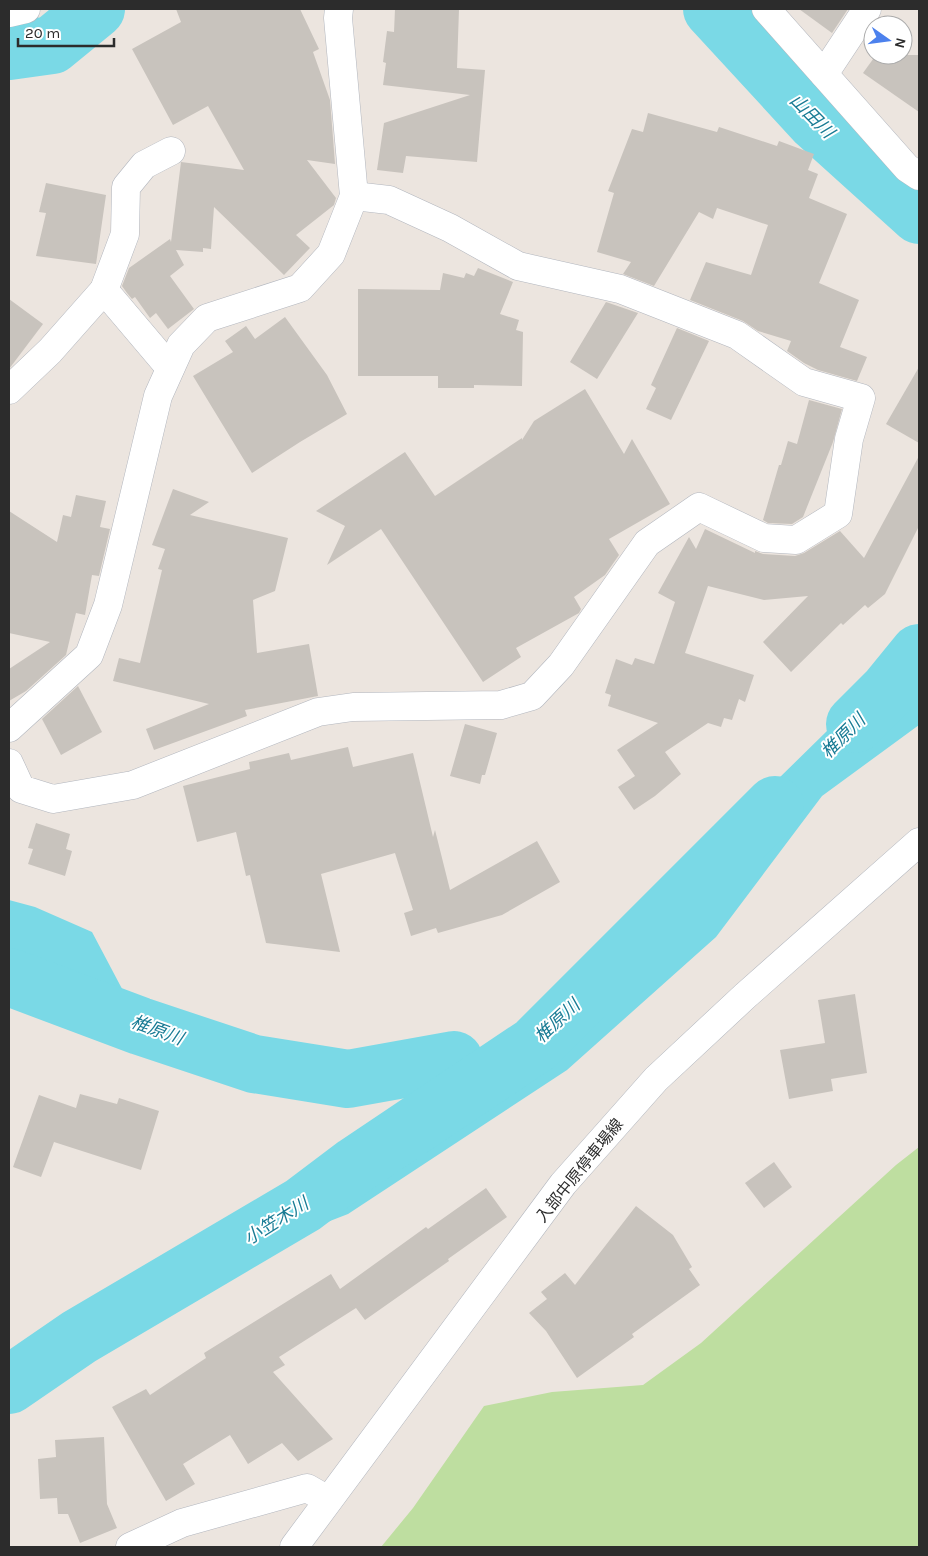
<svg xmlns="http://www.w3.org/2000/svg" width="928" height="1556" viewBox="0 0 928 1556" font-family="Karla,'Noto Sans JP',sans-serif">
  <rect width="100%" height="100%" fill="#ece5df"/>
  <polygon fill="#bedea0" points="919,1147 919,1547 381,1547 413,1508 484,1406 552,1392 643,1385 701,1343 896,1165"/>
  <polygon fill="#7ad9e6" points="919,658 919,725 822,796 716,937 567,1070 348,1214 227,1261 341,1205 407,1159 415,1148 508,1077 447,1072 247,1078 138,1042 72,977 14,965 9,958 9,900 35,907 92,932 129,1002 172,1028 236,1063 323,1070 440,1055 557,1036 617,995 619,980 689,915 718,871 721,835 828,730"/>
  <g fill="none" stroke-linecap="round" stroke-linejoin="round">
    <g stroke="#7ad9e6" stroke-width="58">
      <polyline points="712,9 816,122 919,215"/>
      <polyline points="9,51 52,45 96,9"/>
      <polyline points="855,724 888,691 919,653"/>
      <polyline points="9,977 140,1026 254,1064 348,1079 454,1060"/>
      <polyline points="9,1385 79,1337 303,1205 356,1165 535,1045 775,805"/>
    </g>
  </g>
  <g fill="#c8c3bd">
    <polygon points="176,9 300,9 319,49 313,52 330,100 335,164 307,160 336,198 334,205 296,235 310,248 284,275 214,207 211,249 203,248 203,252 176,250 184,265 170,276 194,309 168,329 156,313 150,318 135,297 132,299 127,293 122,286 129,268 170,239 171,242 181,162 244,170 208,106 173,125 132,49 181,22"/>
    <polygon points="395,9 459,9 457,68 485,70 477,162 406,156 403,173 377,170 384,123 470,95 383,85 386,63 383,62 387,31 394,32"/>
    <polygon points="799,9 848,9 832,33"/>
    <polygon points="876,55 919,55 919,112 863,73"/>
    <polygon points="648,113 717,132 719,127 777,146 779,141 814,154 808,170 818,174 809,198 847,214 819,283 859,300 840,347 867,357 857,381 818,370 804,363 787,351 791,341 758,331 743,321 690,300 706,262 751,275 768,225 717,208 713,219 699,212 654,286 623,274 631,262 597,252 614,193 608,191 632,129 643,132"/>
    <polygon points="46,183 106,195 96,264 36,256 46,213 39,212"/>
    <polygon points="478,268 513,282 500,314 519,320 516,330 523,332 522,386 474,385 474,388 438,388 438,376 358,376 358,289 440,290 443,273 464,278 466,273 474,276"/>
    <polygon points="9,299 43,324 9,369"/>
    <polygon points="606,302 638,313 597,379 570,362"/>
    <polygon points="285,317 327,375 347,414 300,442 252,473 193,376 233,352 225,341 246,326 255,339"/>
    <polygon points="677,328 709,341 671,420 646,409 656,388 651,385"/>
    <polygon points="919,367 919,443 886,424"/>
    <polygon points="585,389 624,454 632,439 670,504 609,539 619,555 605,575 574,597 581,609 579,613 516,648 521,657 483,682 381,529 327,565 345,526 316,511 405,452 435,496 522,438 522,440 534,421"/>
    <polygon points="809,400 842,409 833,442 803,517 792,524 768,523 763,520 779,465 781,465 788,441 797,444"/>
    <polygon points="919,456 919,526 885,594 868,608 865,605 843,625 841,623 791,672 763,642 808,596 764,600 708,586 685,653 754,675 745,702 739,699 732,720 724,718 721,727 708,723 665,752 681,774 655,796 634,810 618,787 635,776 617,750 658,723 608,706 611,695 605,693 616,659 632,665 635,658 654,664 675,602 658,593 689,537 696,549 705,529 755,553 755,551 763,554 795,556 804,553 840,531 864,558"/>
    <polygon points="173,489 209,502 190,515 288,538 275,591 253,600 257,653 309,644 318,696 245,710 247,716 154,750 146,729 209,704 113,681 119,658 140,663 162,570 158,569 165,549 152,545"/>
    <polygon points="76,495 106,501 100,527 110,529 99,576 92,575 85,615 76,613 66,655 26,691 9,701 9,669 50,642 9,633 9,511 57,542 63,515 71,517"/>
    <polygon points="78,686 102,732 61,755 42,719"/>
    <polygon points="465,724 497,733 485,775 482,775 480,784 450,776"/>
    <polygon points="348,747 353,767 413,753 433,837 435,830 450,890 537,841 560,882 502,915 438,933 436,928 411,936 404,913 413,910 395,853 321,874 340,952 266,943 250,875 246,876 236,832 197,842 183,786 250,769 249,762 289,753 291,760"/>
    <polygon points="36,823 70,834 66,849 72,851 65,876 28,864 33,849 28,848"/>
    <polygon points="855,994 867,1073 831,1079 833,1091 789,1099 780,1050 825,1043 818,1000"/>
    <polygon points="80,1094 117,1104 119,1098 159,1111 141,1170 54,1142 41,1177 13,1167 39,1095 76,1108"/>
    <polygon points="774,1162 792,1187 764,1208 745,1183"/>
    <polygon points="486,1188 507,1217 448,1259 449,1261 365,1320 356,1308 279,1357 285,1365 273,1372 333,1439 298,1461 282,1443 248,1464 230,1435 183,1464 195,1484 166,1501 112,1407 146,1389 150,1395 206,1358 204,1353 331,1274 340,1289 426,1227 428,1229"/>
    <polygon points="636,1206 673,1235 692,1267 689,1269 700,1285 632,1334 634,1337 577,1378 546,1331 529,1313 547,1299 541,1292 565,1273 575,1285"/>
    <polygon points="104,1437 107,1504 117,1528 80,1543 68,1514 58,1514 57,1498 40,1499 38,1459 56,1457 55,1440"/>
  </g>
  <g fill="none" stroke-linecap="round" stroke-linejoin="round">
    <defs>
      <g id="minor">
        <polyline points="766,9 907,168 919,176"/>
        <polyline points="9,13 26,9"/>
        <polyline points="824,74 867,9"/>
        <polyline points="104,290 170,368"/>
        <polyline points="9,390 50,351 104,290 125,234 126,187 144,165 171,151"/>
        <polyline points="9,728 89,655 108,605 158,396 181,345 207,318 300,288 331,254 354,196 338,18 339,9"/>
        <polyline points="9,763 21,789 53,799 133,785 318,712 353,707 501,705 532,696 561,665 647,543 699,507 764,538 796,540 838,514 849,439 861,398 804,382 737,335 620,289 518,266 450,228 389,200 354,196"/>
        <polyline points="130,1547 182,1523 307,1488 328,1500"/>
      </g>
      <polyline id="secondary" points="294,1547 563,1184 656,1079 745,996 919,842"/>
    </defs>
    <use href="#minor" stroke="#b2b6be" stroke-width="29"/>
    <use href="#secondary" stroke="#b2b6be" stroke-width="29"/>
    <use href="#minor" stroke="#fff" stroke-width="28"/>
    <use href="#secondary" stroke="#fff" stroke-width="28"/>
  </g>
  <g text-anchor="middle" stroke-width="4" stroke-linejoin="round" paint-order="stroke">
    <g font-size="16" fill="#2c2c2c" stroke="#fff">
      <text transform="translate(579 1170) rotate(-51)" y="6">入部中原停車場線</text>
    </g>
    <g font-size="18" font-style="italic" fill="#187b94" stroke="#fff">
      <text transform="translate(812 116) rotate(45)" y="6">山田川</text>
      <text transform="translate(843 736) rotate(-45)" y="6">椎原川</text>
      <text transform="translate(557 1021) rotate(-43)" y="6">椎原川</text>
      <text transform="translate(157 1030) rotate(20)" y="6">椎原川</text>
      <text transform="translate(276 1221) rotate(-32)" y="6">小笠木川</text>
    </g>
  </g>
  <rect width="928" height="1556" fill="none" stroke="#2c2c2c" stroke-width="20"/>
  <g transform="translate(888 40) rotate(104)"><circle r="24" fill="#ffffff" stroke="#ababab"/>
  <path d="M0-4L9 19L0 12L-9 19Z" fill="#4c81ed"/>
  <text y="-8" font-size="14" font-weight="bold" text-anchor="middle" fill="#2c2c2c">N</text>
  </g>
  <path d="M18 38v8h96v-8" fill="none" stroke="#2c2c2c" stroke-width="2.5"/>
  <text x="25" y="38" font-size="15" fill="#2c2c2c" stroke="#ffffff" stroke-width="4" paint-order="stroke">20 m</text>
</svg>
